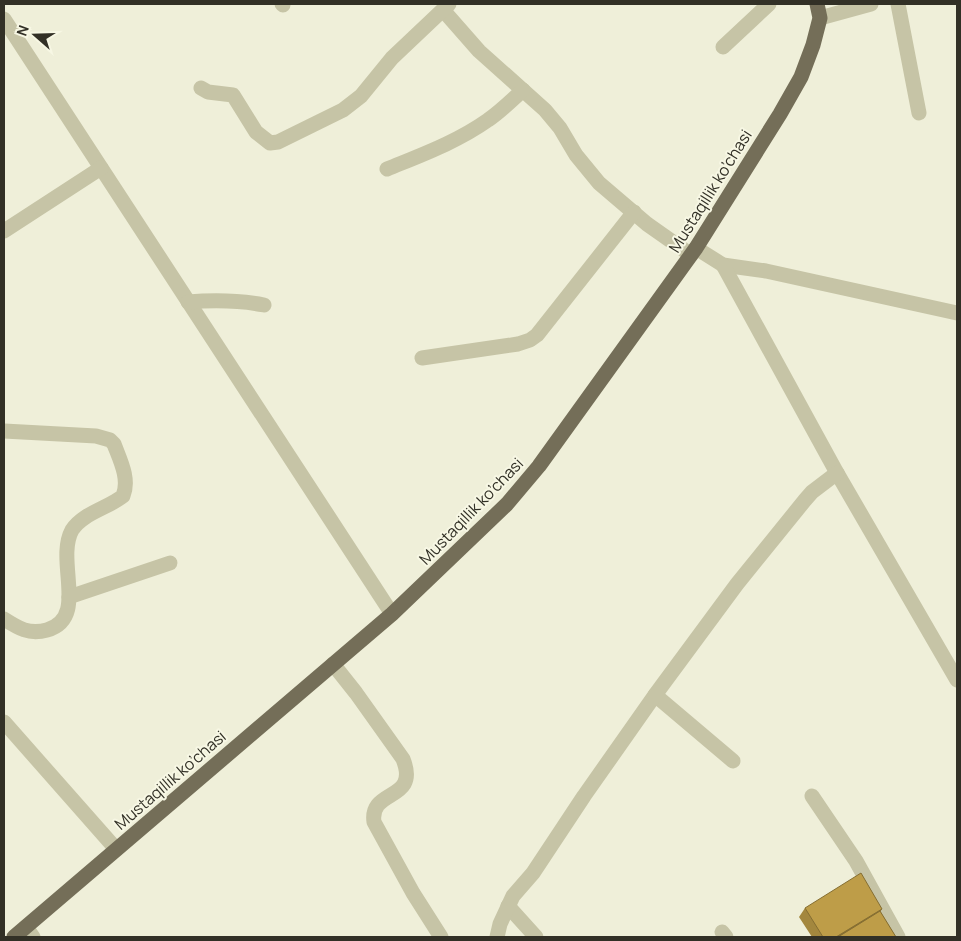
<svg xmlns="http://www.w3.org/2000/svg" width="961" height="941" viewBox="0 0 961 941" font-family="Manrope,sans-serif">
  <rect width="100%" height="100%" fill="#efefd9"/>
  <g fill="none" stroke-linecap="round" stroke-linejoin="round">
    <g stroke="#c6c4a6" stroke-width="15">
      <polyline points="282,4 283,5"/>
      <polyline points="898,4 919,113"/>
      <polyline points="443,10 479,51 545,110 560,128 576,155 599,183 647,224 691,255"/>
      <polyline points="820,18 871,4"/>
      <polyline points="4,19 392,614"/>
      <polyline points="723,47 769,4"/>
      <polyline points="201,88 208,92 233,95 256,132 270,143 278,142 343,110 361,96 392,58 449,4"/>
      <path d="M387 169C421 155 457 142 488 120 500 112 512 100 523 90"/>
      <polyline points="4,231 101,168"/>
      <polyline points="696,248 723,265 766,271 957,313"/>
      <polyline points="723,265 837,473 957,680"/>
      <path d="M188 302C214 300 238 300 264 305"/>
      <polyline points="422,358 518,344 530,340 537,335 634,212"/>
      <path d="M4 431 96 436 110 440 114 444C120 460 130 479 123 496 108 508 83 513 72 530 55 561 89 618 47 630 29 635 18 628 4 619"/>
      <polyline points="69,597 170,563"/>
      <path d="M333 664 356 693 403 759C420 802 369 788 374 822L413 893 441 937"/>
      <polyline points="655,695 733,761"/>
      <polyline points="4,722 116,849"/>
      <polyline points="812,796 856,861 898,937"/>
      <polyline points="508,906 536,937"/>
      <polyline points="26,927 33,937"/>
      <polyline points="722,932 726,937"/>
      <polyline points="497,937 500,924 513,896 533,873 584,796 655,695 737,584 805,500 812,492 837,473"/>
    </g>
    <polyline stroke="#746e58" stroke-width="15" points="14,937 392,614 507,504 539,466 696,248 780,114 801,77 813,45 820,18 817,4"/>
  </g>
  <polygon fill="#a3873e" points="805,908 882,909 880,911 896,937 812,937 799,917"/>
  <polygon fill="#856e32" points="882,909 876,918 845,937 836,937"/>
  <g fill="#be9d48" stroke="#856e32">
    <polygon points="861,873 882,909 836,937 823,937 805,908"/>
    <polygon points="880,911 896,937 838,937"/>
  </g>
  <g text-anchor="middle" stroke-width="4" stroke-linejoin="round" paint-order="stroke">
    <g font-size="16" fill="#323026" stroke="#f7f7e4">
      <text transform="translate(710 191) rotate(-58)" y="6">Mustaqillik ko’chasi</text>
      <text transform="translate(471 511) rotate(-46)" y="6">Mustaqillik ko’chasi</text>
      <text transform="translate(170 780) rotate(-41)" y="6">Mustaqillik ko’chasi</text>
    </g>
  </g>
  <rect width="961" height="941" fill="none" stroke="#323026" stroke-width="10"/>
  <g transform="translate(35 35) rotate(290)" stroke="#f7f7e4" stroke-width="4" paint-order="stroke">
  <path d="M0-4L9 19L0 12L-9 19Z" fill="#323026"/>
  <text y="-8" font-size="14" font-weight="bold" text-anchor="middle" fill="#323026">N</text>
  </g>
</svg>
